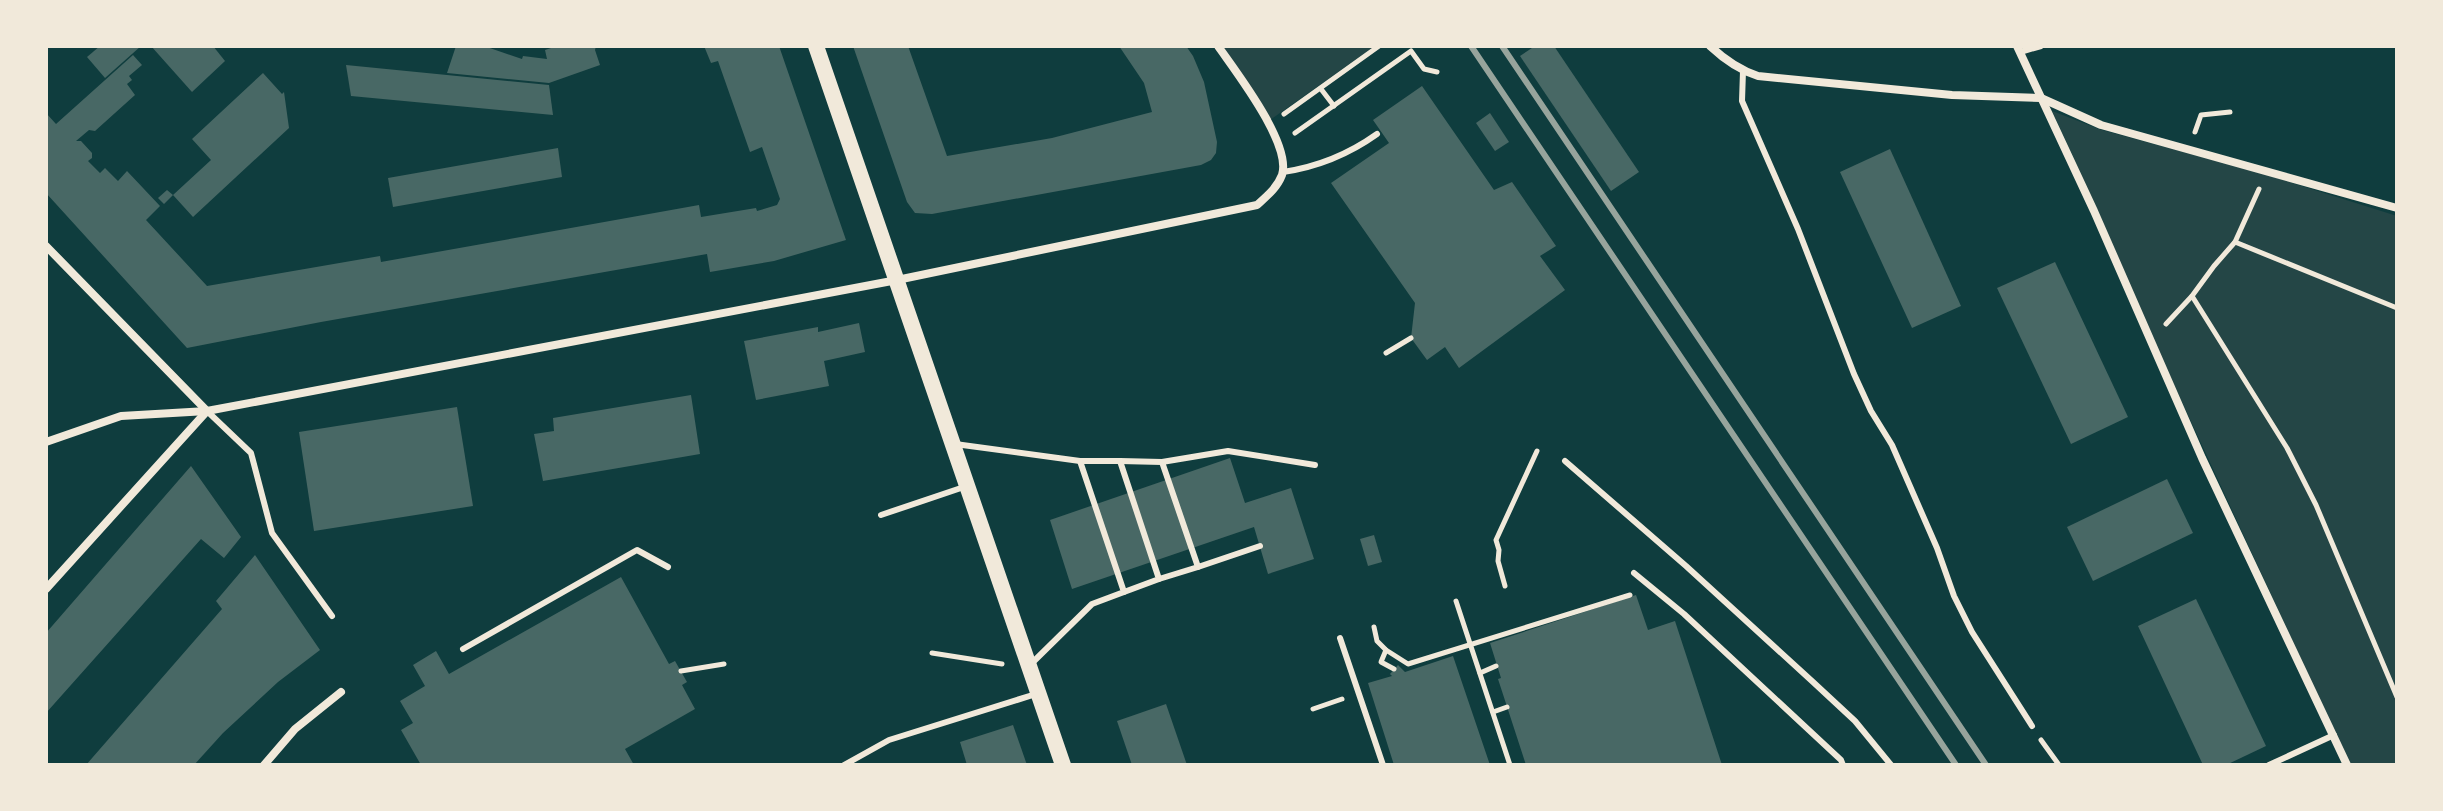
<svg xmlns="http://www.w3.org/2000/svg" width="2443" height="811" viewBox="0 0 2443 811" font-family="'IBM Plex Sans',sans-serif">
  <rect width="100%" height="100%" fill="#0f3d3e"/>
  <g fill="#244646">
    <polygon points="1221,46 1375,46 1270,120"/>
    <polygon points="2052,111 2102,130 2261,173 2397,216 2397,765 2350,765 2151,335 2097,208"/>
  </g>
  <g fill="#486865">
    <polygon points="100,46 141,46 105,78 87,57"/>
    <polygon points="151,46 213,46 225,61 192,92"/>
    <polygon points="456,46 484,46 522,59 523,56 547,59 545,50 557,46 596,46 595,50 600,65 549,83 447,73"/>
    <polygon points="704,46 779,46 846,240 774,261 710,272 707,254 321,322 187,348 46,193 46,113 56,124 133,55 142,65 129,76 132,80 127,84 135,95 95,131 89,130 76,141 81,141 92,153 92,158 88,161 100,173 105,168 118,181 127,171 160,206 146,220 207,286 380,256 381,262 699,205 701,217 756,208 757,211 777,205 780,199 762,147 750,152 718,61 711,63"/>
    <polygon points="853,46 908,46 947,156 1052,138 1152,112 1144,83 1119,46 1186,46 1193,56 1204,82 1217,142 1216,153 1211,160 1201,165 932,214 915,213 907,202"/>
    <polygon points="1535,46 1554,46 1639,172 1611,191 1520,56"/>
    <polygon points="346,65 549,85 553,115 351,96"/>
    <polygon points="263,73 282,94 284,92 289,128 193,217 173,195 164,204 158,198 167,190 173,195 211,160 192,139"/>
    <polygon points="1422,86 1494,190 1512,182 1556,246 1540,256 1565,290 1459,368 1445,347 1427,360 1411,338 1415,303 1331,183 1389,143 1373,120"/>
    <polygon points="1490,113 1509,142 1495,151 1476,123"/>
    <polygon points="558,148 562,177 393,207 388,178"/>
    <polygon points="1890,149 1961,306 1912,328 1840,172"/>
    <polygon points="2055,262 2128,417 2071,444 1997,288"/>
    <polygon points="859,323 865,352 824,361 829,386 756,400 744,341 818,327 818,332"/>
    <polygon points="691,395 700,454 543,481 534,434 554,431 553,418"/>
    <polygon points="457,407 473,506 314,531 299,432"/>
    <polygon points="1230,458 1245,503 1291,488 1314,559 1268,574 1254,527 1072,589 1050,520"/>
    <polygon points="191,466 241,537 224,558 201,539 46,713 46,633"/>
    <polygon points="2167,479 2193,533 2093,581 2067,527"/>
    <polygon points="1374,535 1382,562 1368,566 1360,539"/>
    <polygon points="255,555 320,650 278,682 223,733 194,765 86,765 222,609 216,601"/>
    <polygon points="621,577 669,664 675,661 687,682 682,685 695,709 625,749 634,765 421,765 401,730 413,723 400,701 425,686 413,665 436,651 449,674"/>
    <polygon points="1636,595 1648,630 1675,621 1722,765 1526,765 1498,679 1501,678 1490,643"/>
    <polygon points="2196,599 2266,746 2226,765 2203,765 2138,626"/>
    <polygon points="1453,656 1490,765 1394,765 1368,683 1392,676 1390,674 1398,665 1405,672"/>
    <polygon points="1166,704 1187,765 1132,765 1117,721"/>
    <polygon points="1013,725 1027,765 967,765 960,742"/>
  </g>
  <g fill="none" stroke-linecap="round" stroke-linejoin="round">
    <g stroke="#f1e9da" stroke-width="5">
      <polyline points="1321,89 1334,106"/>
      <polyline points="1284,114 1379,46"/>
      <polyline points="2195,132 2201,115 2230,112"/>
      <polyline points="1295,133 1411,51 1424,69 1437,72"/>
      <polyline points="2235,242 2397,308"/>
      <polyline points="2192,296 2287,448 2316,505 2397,697"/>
      <polyline points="2166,324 2192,296 2214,266 2235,242 2259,189"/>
      <polyline points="1386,353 1411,338"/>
      <polyline points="1505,586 1498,561 1499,550 1496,540 1537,451"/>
      <polyline points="1456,601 1510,765"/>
      <polyline points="1374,627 1377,641 1386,650 1381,662 1394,669"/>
      <polyline points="1386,650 1408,664 1630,595"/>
      <polyline points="932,653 1002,664"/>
      <polyline points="681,671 724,664"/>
      <polyline points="1480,673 1496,666"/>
      <polyline points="1313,709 1342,699"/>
      <polyline points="1493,712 1507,707"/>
      <polyline points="2041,740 2059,765"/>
    </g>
    <g stroke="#f1e9da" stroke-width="6">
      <polyline points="2020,52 2041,46"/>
      <polyline points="1743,71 1742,101 1798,229 1854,374 1871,411 1892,445 1937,548 1954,596 1972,632 2032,726"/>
      <path d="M1283 172C1317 167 1349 154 1377 134"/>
      <polyline points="207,411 251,453 272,533 332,616"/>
      <polyline points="955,444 1080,461 1120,461 1159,579 1124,592"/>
      <polyline points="1120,461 1162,462 1198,567 1159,579"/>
      <polyline points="1565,461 1686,566 1813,682 1855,721 1891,765"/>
      <polyline points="1162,462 1228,451 1315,465"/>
      <polyline points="881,515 964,487"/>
      <polyline points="1198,567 1260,546"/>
      <polyline points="1634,573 1684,614 1841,760 1843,765"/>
      <polyline points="1340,638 1383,765"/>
      <polyline points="463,649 637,550 668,567"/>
      <polyline points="1031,664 1092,604 1124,592 1080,461"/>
      <polyline points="844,765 889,740 1036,694"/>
      <polyline points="2269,765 2334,735"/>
    </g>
    <g stroke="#f1e9da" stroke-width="8">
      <path d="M1710 46C1725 60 1739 70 1758 76L1952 95 2041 98 2101 125 2397 208"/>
      <polyline points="2017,46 2094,211 2202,458 2347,765"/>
      <polyline points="46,246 207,411"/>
      <path d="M46 442 121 416 207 411 897 280 1257 205C1267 196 1277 188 1282 175 1292 144 1236 72 1218 46"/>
      <polyline points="46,589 207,411"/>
      <polyline points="264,765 295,729 341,692"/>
    </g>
    <polyline stroke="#f1e9da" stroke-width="16" points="816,46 1063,765"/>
    <g stroke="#97a49c" stroke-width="6">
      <polyline points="1471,46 1956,765"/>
      <polyline points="1502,46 1986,765"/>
    </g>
  </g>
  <rect width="2443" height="811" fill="none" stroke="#f1e9da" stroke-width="96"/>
</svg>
